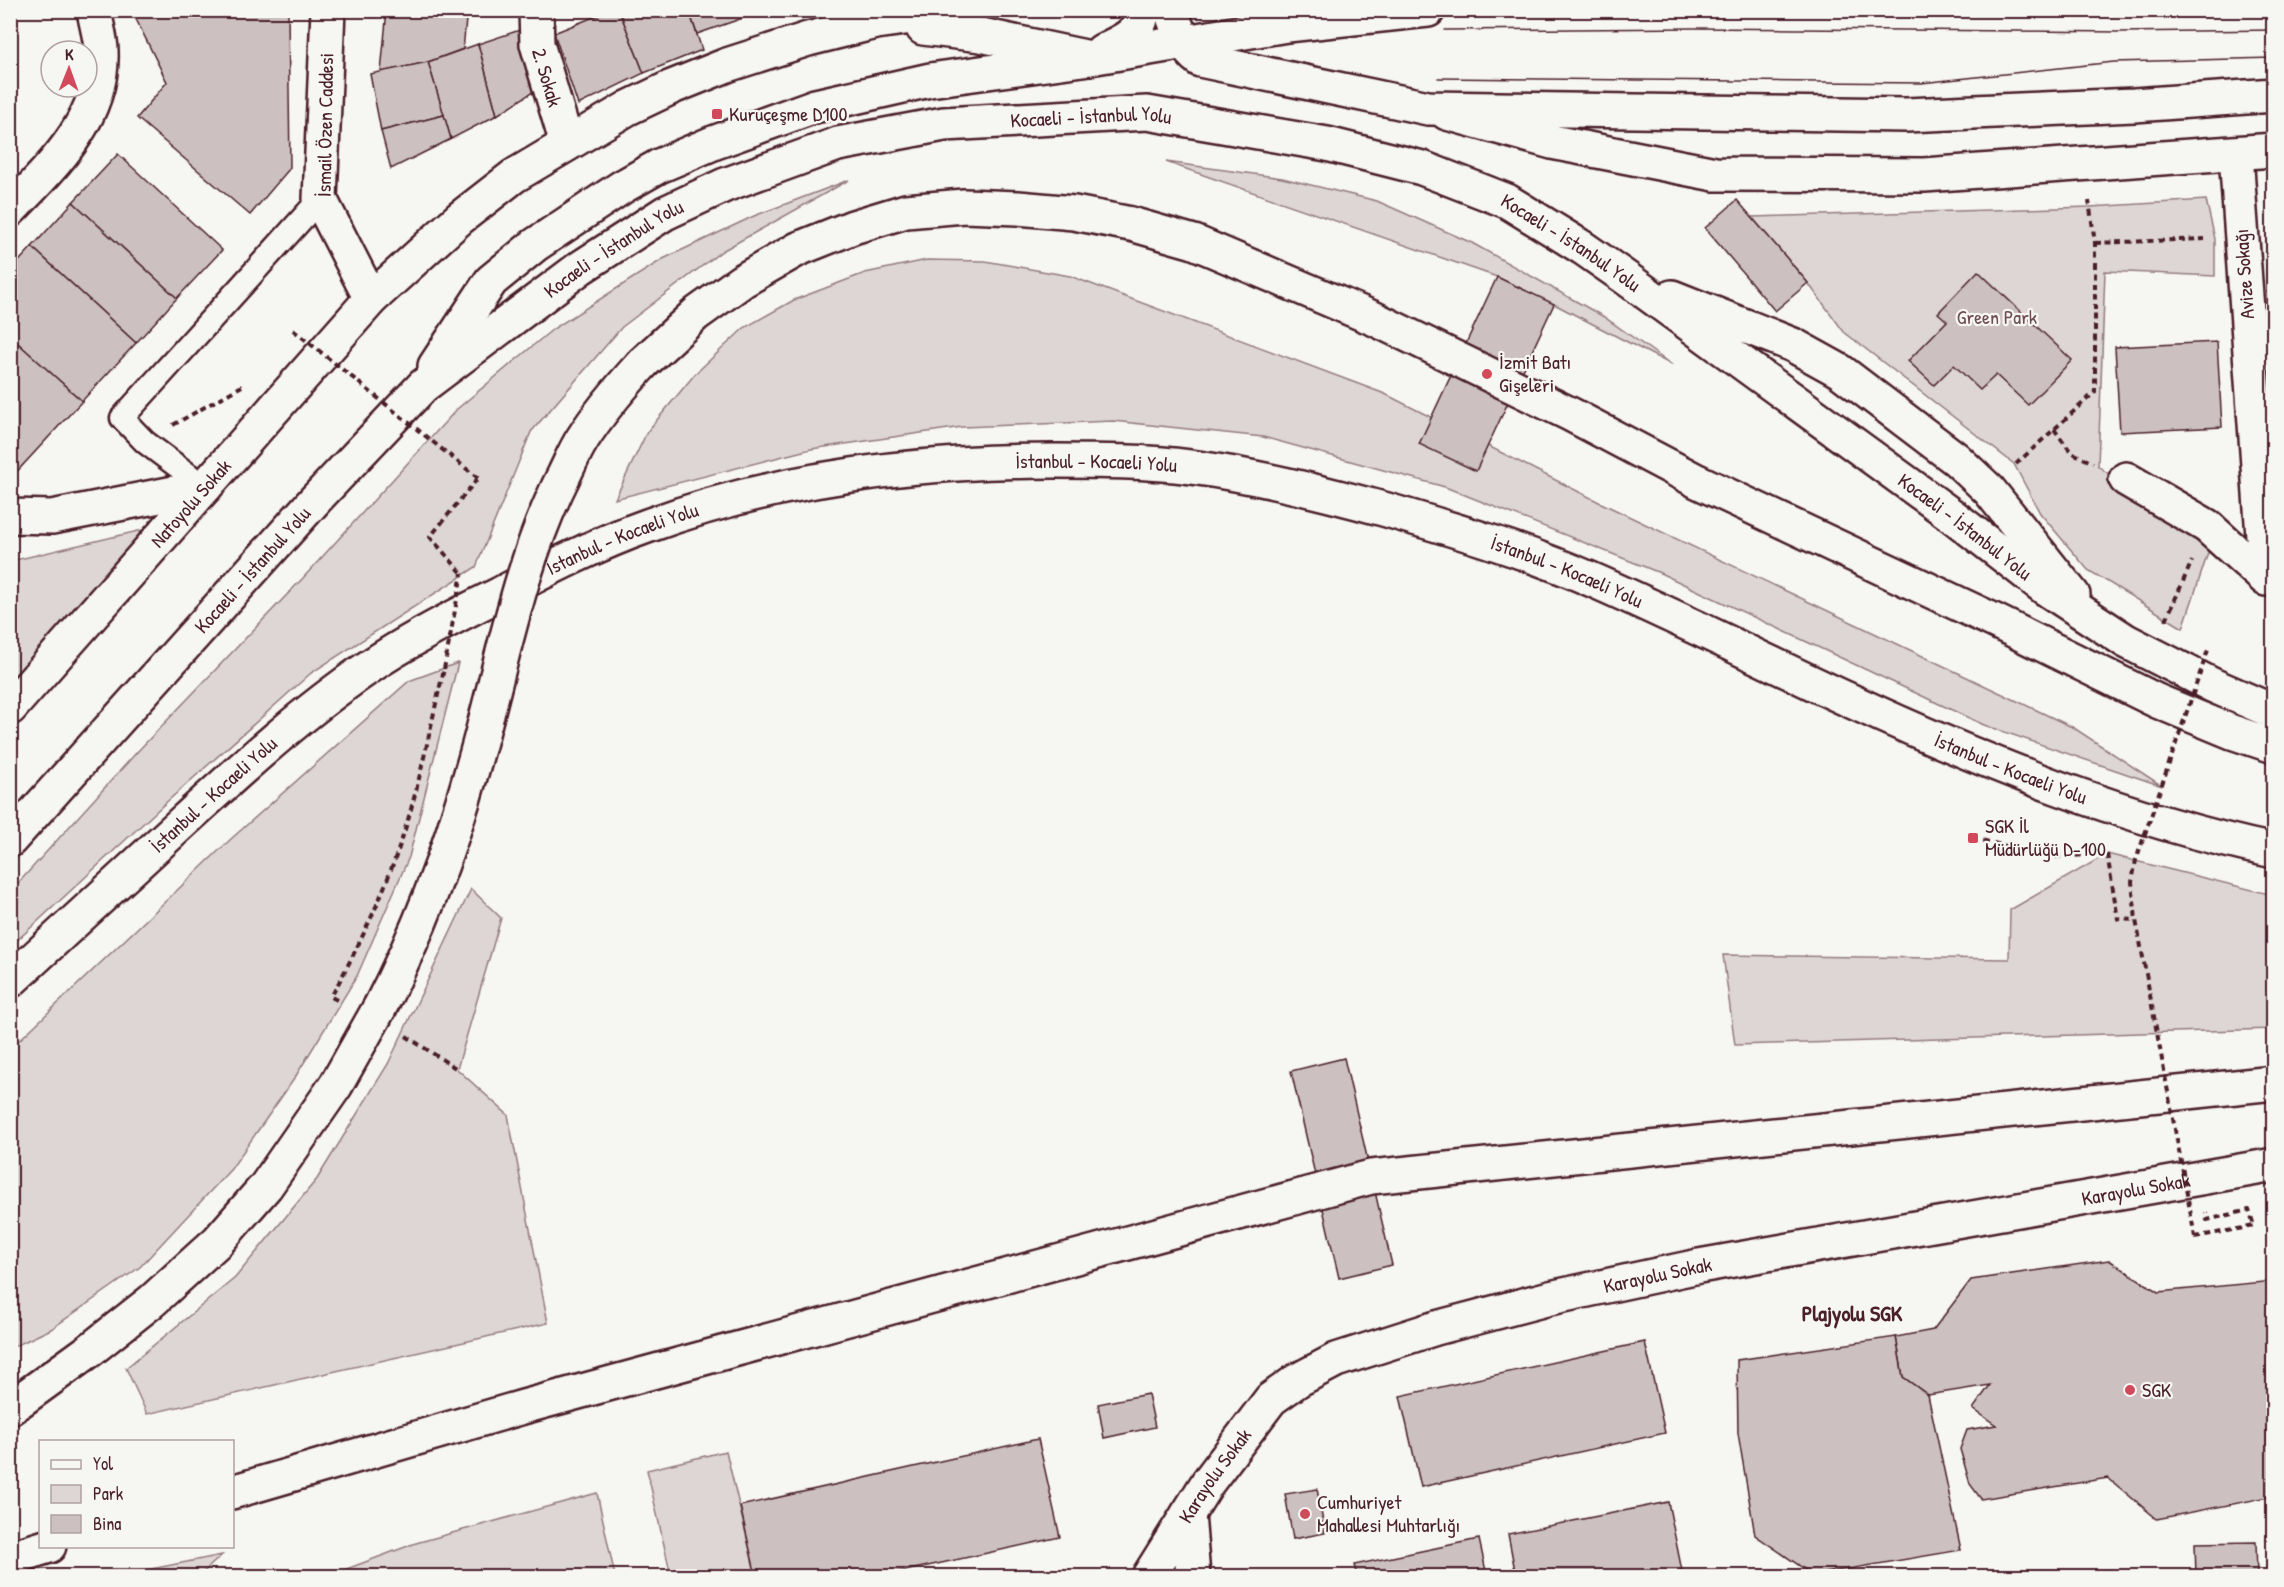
<svg xmlns="http://www.w3.org/2000/svg" width="2284" height="1587" viewBox="0 0 2284 1587" font-family="'Patrick Hand',sans-serif">
  <rect width="100%" height="100%" fill="#f6f6f2"/>
  <filter id="ink" filterUnits="userSpaceOnUse"><feTurbulence type="fractalNoise" baseFrequency=".0167" numOctaves="2"/><feDisplacementMap in="SourceGraphic" scale="12" xChannelSelector="R" yChannelSelector="G"/><feConvolveMatrix kernelMatrix="1 2 1 2 8 2 1 2 1" color-interpolation-filters="sRGB"/></filter>
  <g filter="url(#ink)">
    <g fill="#ddd6d5" stroke="#947a80" stroke-width="1.5">
      <polygon points="1166,162 1282,178 1377,201 1472,243 1604,317 1672,365 1554,304 1497,277"/>
      <polygon points="849,180 722,251 622,327 531,432 476,567 311,673 161,807 11,946 11,891 137,752 303,578 457,409 553,329 663,259 754,216"/>
      <polygon points="2206,200 2215,239 2215,276 2105,271 2098,466 2209,550 2183,628 2088,570 2040,513 2014,464 1844,332 1808,283 1752,217 2090,207"/>
      <polygon points="927,260 985,261 1070,276 1385,394 1601,503 2074,728 2162,786 1984,725 1660,573 1445,487 1263,437 1113,421 962,427 811,449 615,499 647,432 695,374 744,328 794,300 865,273"/>
      <polygon points="155,527 11,680 11,561"/>
      <polygon points="458,663 409,857 357,976 294,1079 231,1169 140,1267 51,1329 11,1348 11,1048 231,839 409,681"/>
      <polygon points="2107,854 2273,895 2273,1029 1735,1045 1723,955 2009,959 2010,910"/>
      <polygon points="471,889 501,918 457,1069 508,1115 548,1323 147,1414 126,1368 235,1278 317,1179 388,1064"/>
      <polygon points="726,1451 756,1576 671,1576 647,1470"/>
      <polygon points="597,1493 615,1576 328,1576 416,1543"/>
      <polygon points="222,1555 199,1576 116,1576"/>
    </g>
    <g fill="#ccc1c0" stroke="#4a1f2b" stroke-width="1.5">
      <polygon points="387,10 467,10 463,49 428,62 381,72"/>
      <polygon points="611,10 619,10 644,73 578,105 554,33"/>
      <polygon points="619,10 689,10 702,50 644,73"/>
      <polygon points="689,10 766,10 697,34"/>
      <polygon points="288,11 290,168 250,215 137,118 167,82 133,13"/>
      <polygon points="520,30 536,90 497,115 478,44"/>
      <polygon points="478,44 497,115 451,139 428,62"/>
      <polygon points="428,62 444,115 381,131 370,74"/>
      <polygon points="444,115 451,139 391,169 381,131"/>
      <polygon points="118,154 222,250 177,298 73,202"/>
      <polygon points="1737,200 1808,283 1775,311 1705,228"/>
      <polygon points="73,202 177,298 136,343 32,247"/>
      <polygon points="32,247 136,343 82,401 10,336 10,271"/>
      <polygon points="1978,271 2072,360 2028,405 1996,375 1980,390 1954,365 1934,385 1908,361 1947,321 1938,313"/>
      <polygon points="1497,277 1554,304 1476,471 1419,444"/>
      <polygon points="10,336 82,401 10,479"/>
      <polygon points="2217,342 2222,427 2120,432 2115,347"/>
      <polygon points="1344,1058 1392,1265 1339,1278 1291,1071"/>
      <polygon points="2109,1260 2158,1292 2274,1281 2274,1496 2157,1519 2108,1478 1981,1499 1970,1484 1960,1449 1967,1430 1996,1425 1973,1409 1990,1385 1928,1395 1903,1377 1896,1337 1933,1330 1971,1280"/>
      <polygon points="1896,1337 1903,1377 1928,1395 1961,1550 1813,1575 1755,1535 1738,1433 1737,1360"/>
      <polygon points="1645,1342 1665,1433 1421,1487 1400,1396"/>
      <polygon points="1148,1394 1155,1427 1104,1438 1098,1404"/>
      <polygon points="1038,1439 1060,1537 882,1576 756,1576 740,1506"/>
      <polygon points="1317,1489 1325,1533 1293,1539 1285,1494"/>
      <polygon points="1668,1502 1683,1576 1516,1576 1508,1534"/>
      <polygon points="1479,1539 1487,1576 1357,1576 1354,1565"/>
      <polygon points="2256,1542 2257,1576 2196,1576 2195,1543"/>
      <polygon points="1011,1571 1012,1576 984,1576"/>
      <polygon points="2274,1571 2274,1576 2259,1576 2258,1574"/>
    </g>
    <g fill="none" stroke-linecap="round" stroke-linejoin="round">
      <defs>
        <polyline id="lane" points="205,487 145,442 122,418 320,199"/>
        <g id="street">
          <path id="s1" d="M536 10 537 44 567 144"/>
          <polyline points="1447,113 1552,142 1715,174 1924,175 2274,150"/>
          <path d="M10 210C53 166 104 117 101 51 101 38 96 24 94 10"/>
          <polyline points="2126,479 2207,526 2266,579 2236,154"/>
          <polyline points="10,516 52,517 205,487"/>
        </g>
        <g id="secondary">
          <polyline points="328,10 320,199 371,299"/>
          <path d="M1171 10C1177 29 1184 49 1200 60L1428 108 1906 115 2134 105 2274 95"/>
          <polyline points="923,28 981,35 1090,58 1287,25 1428,10"/>
          <path d="M1102 51C1121 41 1142 35 1142 10"/>
          <path id="s2" d="M10 708 371 299 460 218 514 176 628 108 672 87 727 65 808 39 876 22 962 10"/>
          <polyline points="1188,1514 1193,1576"/>
          <path id="s3" d="M1149 1576 1208 1482 1271 1399 1298 1380 1336 1360 1436 1328 1550 1298 1699 1266 2274 1165"/>
        </g>
        <g id="highway">
          <polyline points="1672,297 1793,345 1840,371 1956,459 1989,490 2073,595"/>
          <polyline points="642,364 696,314 742,281 798,249 853,227 906,211 964,206 1018,208 1074,213 1131,224 1194,242 1375,319 1570,414 1697,481 1995,621 2157,701 2232,732 2274,746"/>
          <polyline points="435,366 491,281 535,245 622,187 659,166 713,143 815,106 930,80 1090,58"/>
          <path id="s4" d="M10 840 316 499 423 386 580 268 665 213 725 185 838 144 944 124 1147 113 1223 126 1327 144 1422 168 1507 201 1583 248 1626 278 1954 517 2045 588 2126 641 2212 685 2274 712"/>
          <path id="s5" d="M10 981C69 927 127 873 186 819 244 766 303 712 369 667 410 639 455 616 500 594 548 569 596 544 647 526 777 478 916 461 1054 461 1099 461 1146 461 1191 467 1258 476 1322 492 1387 510 1455 530 1523 550 1588 578 1676 616 1762 660 1849 700 1985 763 2127 820 2274 851"/>
          <polyline points="10,1408 90,1350 152,1301 218,1241 266,1186 336,1085 380,1007"/>
          <polyline points="232,1492 523,1407 1371,1177 2274,1083"/>
          <polyline points="10,1558 49,1546"/>
        </g>
      </defs>
      <use href="#lane" stroke="#4a1f2b" stroke-width="27"/>
      <use href="#street" stroke="#4a1f2b" stroke-width="38"/>
      <use href="#secondary" stroke="#4a1f2b" stroke-width="38"/>
      <use href="#highway" stroke="#4a1f2b" stroke-width="38"/>
      <g stroke="#4a1f2b" stroke-width="4" stroke-dasharray="6 4.5" stroke-linecap="butt">
        <polyline points="2095,243 2205,239"/>
        <polyline points="173,425 242,386"/>
        <polyline points="2054,429 2071,452 2093,463"/>
        <polyline points="2016,464 2095,392 2095,243 2089,201"/>
        <polyline points="461,572 430,537 478,478"/>
        <polyline points="2166,620 2192,561"/>
        <polyline points="1973,838 2050,857 2107,854 2118,919 2136,920"/>
        <path d="M337 1000 331 997C356 951 379 905 396 856 418 796 429 731 444 669"/>
        <polyline points="406,1036 457,1069"/>
        <polyline points="2195,1237 2254,1226 2249,1210 2207,1220 2206,1213"/>
      </g>
      <use href="#lane" stroke="#f6f6f2" stroke-width="22"/>
      <use href="#street" stroke="#f6f6f2" stroke-width="33"/>
      <use href="#secondary" stroke="#f6f6f2" stroke-width="33"/>
      <use href="#highway" stroke="#f6f6f2" stroke-width="33"/>
      <g stroke="#4a1f2b" stroke-width="1.5">
        <polyline points="1444,30 1694,28 2120,32 2274,30"/>
        <polyline points="1438,78 1921,83 2114,62 2274,58"/>
      </g>
      <defs>
        <path id="highway-bridge" d="M380 1007C419 932 449 852 472 770 501 671 517 568 564 475 570 463 575 450 583 438 600 411 621 387 642 364"/>
      </defs>
      <use href="#highway-bridge" stroke="#4a1f2b" stroke-width="38" stroke-linecap="butt"/>
      <g stroke="#4a1f2b" stroke-width="4" stroke-dasharray="6 4.5" stroke-linecap="butt">
        <polyline points="293,330 478,478"/>
        <polyline points="444,669 462,573"/>
        <polyline points="2195,1237 2136,920 2132,882 2136,860 2209,647"/>
      </g>
      <use href="#highway-bridge" stroke="#f6f6f2" stroke-width="33"/>
    </g>
  </g>
  <g fill="#d1495b" stroke="#f6f6f2" stroke-width="2">
    <rect x="711" y="108" width="12" height="12" rx="3"/>
    <circle cx="1487" cy="374" r="6"/>
    <rect x="1967" y="832" width="12" height="12" rx="3"/>
    <circle cx="2130" cy="1390" r="6"/>
    <circle cx="1305" cy="1514" r="6"/>
  </g>
  <g text-anchor="middle" stroke-width="4.5" stroke-linejoin="round" paint-order="stroke">
    <g font-size="20" fill="#4a1f2b" stroke="#f6f6f2">
      <text dy="7" stroke="none"><textPath href="#s1" startOffset="69">2. Sokak</textPath></text>
      <text dy="7" stroke="none"><textPath href="#s4" startOffset="1353">Kocaeli - İstanbul Yolu</textPath></text>
      <text transform="translate(325 125) rotate(-89)" y="7">İsmail Özen Caddesi</text>
      <text dy="7" stroke="none"><textPath href="#s4" startOffset="1857">Kocaeli - İstanbul Yolu</textPath></text>
      <text dy="7" stroke="none"><textPath href="#s4" startOffset="849">Kocaeli - İstanbul Yolu</textPath></text>
      <text transform="translate(2244 274) rotate(-94)" y="7">Avize Sokağı</text>
      <text dy="7" stroke="none"><textPath href="#s5" startOffset="1246">İstanbul - Kocaeli Yolu</textPath></text>
      <text dy="7" stroke="none"><textPath href="#s2" startOffset="273">Natoyolu Sokak</textPath></text>
      <text dy="7" stroke="none"><textPath href="#s4" startOffset="2343">Kocaeli - İstanbul Yolu</textPath></text>
      <text dy="7" stroke="none"><textPath href="#s5" startOffset="762">İstanbul - Kocaeli Yolu</textPath></text>
      <text dy="7" stroke="none"><textPath href="#s4" startOffset="363">Kocaeli - İstanbul Yolu</textPath></text>
      <text dy="7" stroke="none"><textPath href="#s5" startOffset="1732">İstanbul - Kocaeli Yolu</textPath></text>
      <text dy="7" stroke="none"><textPath href="#s5" startOffset="2218">İstanbul - Kocaeli Yolu</textPath></text>
      <text dy="7" stroke="none"><textPath href="#s5" startOffset="276">İstanbul - Kocaeli Yolu</textPath></text>
      <text dy="7" stroke="none"><textPath href="#s3" startOffset="1110">Karayolu Sokak</textPath></text>
      <text dy="7" stroke="none"><textPath href="#s3" startOffset="624">Karayolu Sokak</textPath></text>
      <text dy="7" stroke="none"><textPath href="#s3" startOffset="120">Karayolu Sokak</textPath></text>
    </g>
    <g font-size="20" fill="#4a1f2b" stroke="#f6f6f2" text-anchor="start">
      <text x="729" y="121">Kuruçeşme D100</text>
      <text x="1499" y="369">İzmit Batı<tspan x="1499" dy="23">Gişeleri</tspan></text>
      <text x="1985" y="833">SGK İl<tspan x="1985" dy="23">Müdürlüğü D-100</tspan></text>
      <text x="2142" y="1397">SGK</text>
      <text x="1317" y="1509">Cumhuriyet<tspan x="1317" dy="23">Mahallesi Muhtarlığı</tspan></text>
    </g>
    <g font-size="20" fill="#6f4d56" stroke="#f6f6f2">
      <text x="1997" y="324">Green Park</text>
    </g>
    <g font-size="22" font-weight="bold" fill="#4a1f2b" stroke="#f6f6f2">
      <text x="1852" y="1321">Plajyolu SGK</text>
    </g>
  </g>
  <rect width="2284" height="1587" fill="none" stroke="#f6f6f2" stroke-width="36"/>
  <rect x="18" y="18" width="2248" height="1551" fill="none" stroke="#4a1f2b" stroke-width="2" filter="url(#ink)"/>
  <rect x="39" y="1440" width="195" height="108" fill="#f6f6f2" stroke="#b1a0a2" stroke-width="1.5"/>
  <rect x="51" y="1460" width="30" height="9" fill="#f6f6f2" stroke="#b1a0a2" stroke-width="1.5"/>
  <text x="93" y="1470" font-size="18" fill="#4a1f2b">Yol</text>
  <rect x="51" y="1485" width="30" height="18" fill="#ddd6d5" stroke="#b1a0a2" stroke-width="1.5"/>
  <text x="93" y="1500" font-size="18" fill="#4a1f2b">Park</text>
  <rect x="51" y="1515" width="30" height="18" fill="#ccc1c0" stroke="#b1a0a2" stroke-width="1.5"/>
  <text x="93" y="1530" font-size="18" fill="#4a1f2b">Bina</text>
  <g transform="translate(69 69) rotate(1)"><circle r="28" fill="#f6f6f2" stroke="#b1a0a2" stroke-width="1.5"/>
  <path d="M0-4.5L10 22L0 15L-10 22Z" fill="#d1495b"/>
  <text y="-9" font-size="16" font-weight="bold" text-anchor="middle" fill="#4a1f2b">K</text>
  </g>
</svg>
